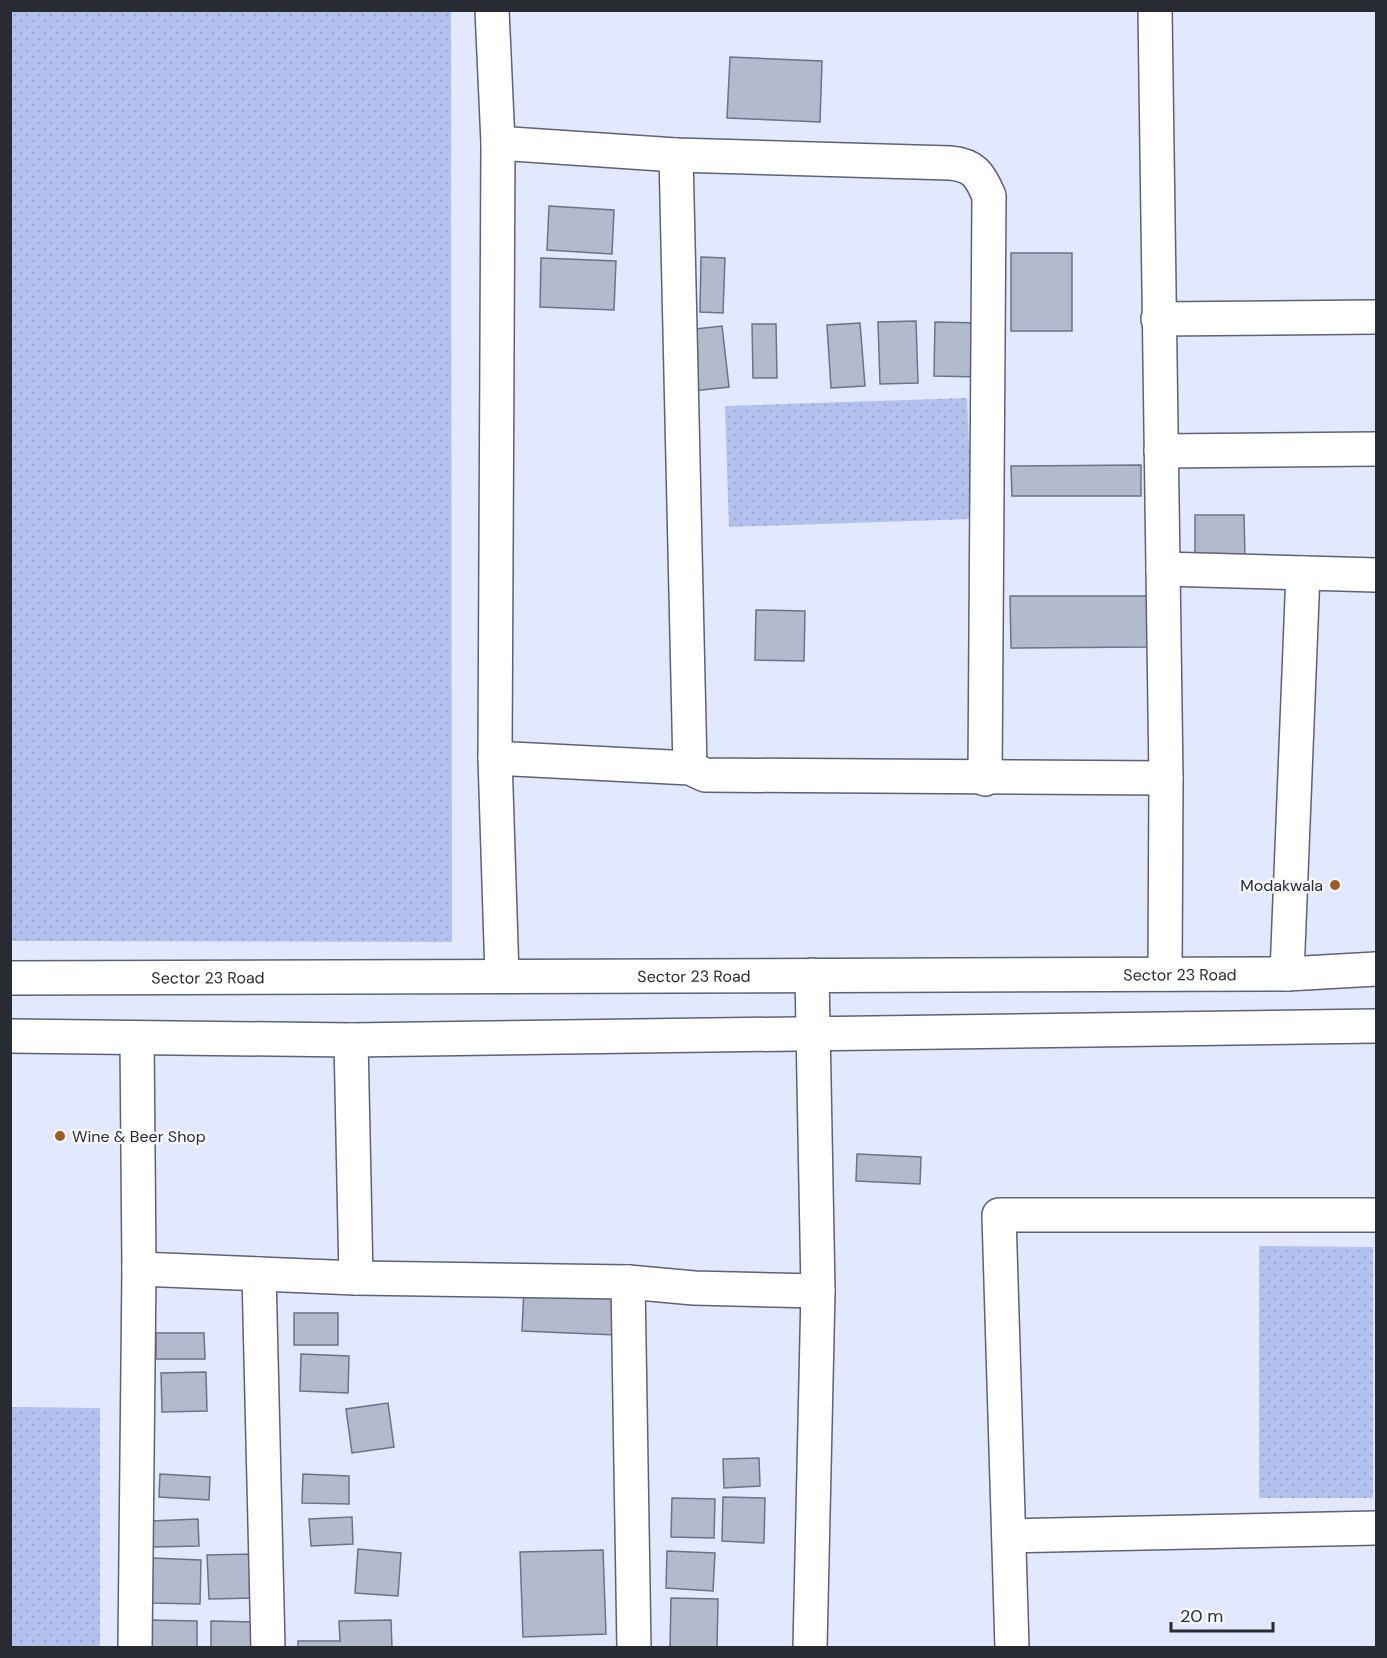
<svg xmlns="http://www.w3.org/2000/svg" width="1387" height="1658" viewBox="0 0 1387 1658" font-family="'DM Sans',sans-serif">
  <defs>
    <pattern id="green-dots" width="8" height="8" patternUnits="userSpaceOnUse" patternTransform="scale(1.5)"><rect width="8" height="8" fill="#b3c1ee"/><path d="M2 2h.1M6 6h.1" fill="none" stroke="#9aa6cd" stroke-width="1.8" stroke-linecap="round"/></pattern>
  </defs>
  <rect width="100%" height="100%" fill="#e2e9fe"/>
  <g fill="url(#green-dots)">
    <polygon points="11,10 451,11 452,942 11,941"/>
    <polygon points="967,398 972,519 729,527 725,406"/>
    <polygon points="1259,1246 1373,1247 1373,1498 1259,1498"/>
    <polygon points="11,1407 100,1408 100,1647 11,1647"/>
  </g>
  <g fill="#b3bace" stroke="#6d7285" stroke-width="1.5">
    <polygon points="730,57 822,61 820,122 727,118"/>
    <polygon points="549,206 614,210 612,254 547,250"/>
    <rect x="1011" y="253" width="61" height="78"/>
    <polygon points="701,257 725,258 723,313 700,312"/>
    <polygon points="541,258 616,261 614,310 540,307"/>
    <polygon points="916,321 918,383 880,384 878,322"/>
    <polygon points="935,322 981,323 980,377 934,376"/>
    <polygon points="860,323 865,386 831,388 827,325"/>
    <polygon points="752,324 776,324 777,378 753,378"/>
    <polygon points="722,326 729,387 693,391 687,330"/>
    <polygon points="1141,465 1141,496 1012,496 1011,466"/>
    <polygon points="1195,515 1244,515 1245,560 1195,561"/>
    <polygon points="1010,596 1148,596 1148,647 1011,648"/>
    <polygon points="756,610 805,611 804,661 755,660"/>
    <polygon points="857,1154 921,1157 920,1184 856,1181"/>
    <polygon points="524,1289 617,1293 616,1335 522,1331"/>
    <rect x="294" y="1313" width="44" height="32"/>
    <polygon points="156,1333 204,1333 205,1359 156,1359"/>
    <polygon points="301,1354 349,1356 348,1393 300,1391"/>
    <polygon points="206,1372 207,1411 162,1412 161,1373"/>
    <polygon points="388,1403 394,1447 352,1453 346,1409"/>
    <polygon points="759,1458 760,1486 724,1488 723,1459"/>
    <polygon points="160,1474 210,1477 209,1500 159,1497"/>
    <polygon points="303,1474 349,1476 349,1504 302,1503"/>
    <polygon points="723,1497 765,1498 764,1543 722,1541"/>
    <polygon points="672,1498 715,1499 714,1538 671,1537"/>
    <polygon points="352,1517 353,1544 311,1546 309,1519"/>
    <polygon points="198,1519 199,1546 152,1547 151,1521"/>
    <polygon points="358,1549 401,1553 398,1596 355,1593"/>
    <polygon points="603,1550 606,1634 523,1637 520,1552"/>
    <polygon points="667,1551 715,1553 713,1591 666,1588"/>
    <polygon points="254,1554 255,1598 209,1599 207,1555"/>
    <polygon points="152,1558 201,1560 200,1604 151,1603"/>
    <polygon points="671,1598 718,1599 717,1648 670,1648"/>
    <polygon points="149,1620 197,1621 197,1648 149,1648"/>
    <polygon points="391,1620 392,1648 298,1648 298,1641 340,1641 339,1621"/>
    <polygon points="211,1621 254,1622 254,1648 211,1648"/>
  </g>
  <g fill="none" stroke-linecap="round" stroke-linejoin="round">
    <defs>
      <g id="minor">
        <polyline points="492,10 498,143 495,758 502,976"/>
        <polyline points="1155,10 1166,778 1165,974"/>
        <path d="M498 143 676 155 950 163C974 165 980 175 989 196L985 779"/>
        <polyline points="676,155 690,768"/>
        <polyline points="1158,319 1376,317"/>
        <polyline points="1161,451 1376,449"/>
        <polyline points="1163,569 1376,575"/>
        <polyline points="495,758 690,768 705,775 1166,778"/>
        <polyline points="1287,974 1303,573"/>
        <path id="s1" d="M10 978 1287 974 1376 969"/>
        <polyline points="10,1036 351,1040 1376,1026"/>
        <polyline points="351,1040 356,1278"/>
        <polyline points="139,1269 356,1278 628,1282 694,1288 818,1291"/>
        <polyline points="259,1274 268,1648"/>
        <polyline points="628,1282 634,1648"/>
        <polyline points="1009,1536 1376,1528"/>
        <polyline points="135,1648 139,1269 137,1038"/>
        <polyline points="810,1648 818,1291 812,975"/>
        <polyline points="1012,1648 999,1215 1376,1215"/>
      </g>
    </defs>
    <use href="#minor" stroke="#5d6274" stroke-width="36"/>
    <use href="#minor" stroke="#fff" stroke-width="33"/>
  </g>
  <g fill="#9b5f21" stroke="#f5f7fb" stroke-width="2">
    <circle cx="1335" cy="885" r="6"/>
    <circle cx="60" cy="1136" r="6"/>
  </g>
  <g text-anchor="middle" stroke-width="5" stroke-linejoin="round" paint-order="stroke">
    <g font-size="16" fill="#292b33" stroke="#f5f7fb" text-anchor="end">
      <text x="1323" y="891">Modakwala</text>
      <text x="72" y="1142" text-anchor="start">Wine &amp; Beer Shop</text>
    </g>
    <g font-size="16" fill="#292b33" stroke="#f5f7fb">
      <text dy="6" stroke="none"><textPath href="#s1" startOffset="1170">Sector 23 Road</textPath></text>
      <text dy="6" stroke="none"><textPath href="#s1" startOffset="684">Sector 23 Road</textPath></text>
      <text dy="6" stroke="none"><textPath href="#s1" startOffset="198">Sector 23 Road</textPath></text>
    </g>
  </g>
  <rect width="1387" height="1658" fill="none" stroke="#292b33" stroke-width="24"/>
  <path d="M1171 1622v9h102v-9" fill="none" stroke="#292b33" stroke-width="3"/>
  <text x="1180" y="1622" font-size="18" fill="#292b33" stroke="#f5f7fb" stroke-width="4.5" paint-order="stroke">20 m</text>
</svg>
